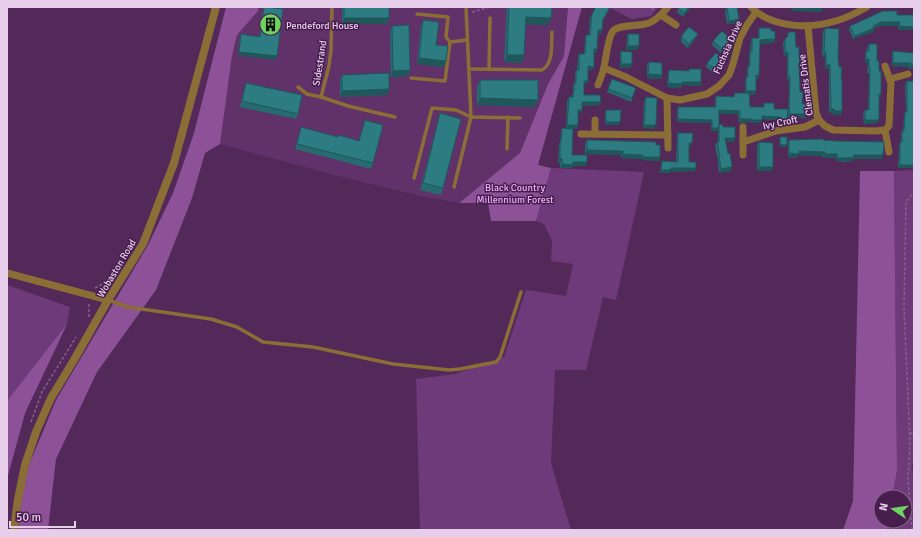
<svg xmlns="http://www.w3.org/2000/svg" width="921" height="537" viewBox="0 0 921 537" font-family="Signika,sans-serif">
  <rect width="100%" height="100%" fill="#53295a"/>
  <polygon fill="#613269" points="259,7 568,7 564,56 548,84 520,153 459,203 425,197 342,177 220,144 232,56 237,35 258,11"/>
  <g fill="#6f3a79">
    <polygon points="608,7 658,7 651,16 632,19"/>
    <polygon points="551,168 644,172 616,300 603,297 586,370 555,370 551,463 571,530 420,530 416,379 455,374 504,357 526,290 566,296 573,264 551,261 552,241 544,224 536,221"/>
    <polygon points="914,170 914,462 912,464 914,484 914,530 887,530 888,521 905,521 905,497 892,497 897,471 894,171"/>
    <polygon points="7,285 70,307 67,324 25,413 7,479"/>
  </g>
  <g fill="#8c5196">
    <polygon points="226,7 259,7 258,11 237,35 232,56 220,144 205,153 192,198 156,290 97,372 56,459 48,530 18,530 22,497 29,465 56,400 148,245 173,193 194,133"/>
    <polygon points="568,7 582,7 538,165 551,168 536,221 491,221 488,203 459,203 520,153 548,84 564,56"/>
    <polygon points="860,171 894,171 897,471 892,497 881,497 881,521 888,521 887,530 843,530 853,501"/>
    <polygon points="67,324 25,413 7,479 7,401"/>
  </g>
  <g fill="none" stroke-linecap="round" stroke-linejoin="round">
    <g stroke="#86628c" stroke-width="1.5" stroke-dasharray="3 2" stroke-linecap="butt">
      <polyline points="652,7 654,11"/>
      <polyline points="472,12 490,7"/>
      <polyline points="95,288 111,279"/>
      <polyline points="89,317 89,303"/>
      <polyline points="31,422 42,392 76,337"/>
      <polyline points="910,434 914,432"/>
      <polyline points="912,530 908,480 910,442 904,308 906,202 914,192"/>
    </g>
    <g stroke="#8b6e36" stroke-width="3.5">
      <polyline points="466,7 471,117 520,118"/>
      <polyline points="417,14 448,17 446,37 450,42"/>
      <path d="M469 69 542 70C554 64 551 43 552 32"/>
      <polyline points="489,69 490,18"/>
      <polyline points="411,78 445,81 450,42 467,40"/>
      <polyline points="298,87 307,94 321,97 348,106 395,117"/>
      <polyline points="321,97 329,66 331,50 332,7"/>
      <polyline points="507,149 508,117"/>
      <polyline points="414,178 432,108 456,110 471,117 454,187"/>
      <polyline points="108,300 128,307 211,319 237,327 263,342 313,347 393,364 449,370 460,369 496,362 500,357 502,351 521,292"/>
    </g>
    <g stroke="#8b6e36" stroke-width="7">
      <path d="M751 7C773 29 811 29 839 20 849 17 858 12 867 7"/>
      <polyline points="661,15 676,25"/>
      <polyline points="808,26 816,113 819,120 825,126 833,130 876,131 885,130 889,126 891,83 885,66"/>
      <polyline points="604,68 626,77 667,98 680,100 707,94 719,86 729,75 733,64 740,38 747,25 756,12"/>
      <polyline points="890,79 908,74"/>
      <path d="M598 85C600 79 603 73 604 67 606 58 608 37 613 31 619 24 639 27 649 23 657 20 663 13 668 7"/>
      <polyline points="667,98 668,148"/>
      <polyline points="595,120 595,134"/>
      <polyline points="885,130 889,152"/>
      <polyline points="581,134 668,135"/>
      <polyline points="743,142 776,131 805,127 819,120"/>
      <polyline points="743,155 743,127"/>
      <polyline points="7,273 108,300"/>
    </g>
    <polyline stroke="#8b6e36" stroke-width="8" points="14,530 18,499 25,465 36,432 51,398 74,360 108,300 143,244 174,163 216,7"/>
  </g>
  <g fill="#266b70">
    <polygon points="264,7 277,56 275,60 238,55 240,38 241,34 259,37 263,11"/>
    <polygon points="342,7 389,7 389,18 387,24 342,24"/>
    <polygon points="507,7 552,7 548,25 525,24 522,63 504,62"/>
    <polygon points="679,7 690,7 690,9 683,17 677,12"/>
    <polygon points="727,7 738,23 727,24 725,11"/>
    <polygon points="609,10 603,21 601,34 598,34 596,53 594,52 592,70 588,70 587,84 584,84 584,95 601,102 599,105 582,106 582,110 581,113 578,113 578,125 576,129 573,129 572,155 586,166 573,166 572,168 560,168 560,163 558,163 559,145 560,142 561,132 562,128 566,128 567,101 569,97 572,97 573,93 573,86 574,83 575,83 575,73 576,70 577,70 578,58 579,54 584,54 585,39 586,35 589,35 590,18 592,14"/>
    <polygon points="913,13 914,13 914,30 898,30 898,26 880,26 874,28 873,32 853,39 849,29 850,26 897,15 912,15"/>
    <polygon points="423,20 446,61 444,67 417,64 421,26"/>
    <polygon points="392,26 410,70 408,76 391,77 390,32"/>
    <polygon points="759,28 771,31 775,39 774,43 760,44 759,75 758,79 756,79 756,91 754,95 749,95 750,107 763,107 764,103 774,109 786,124 778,124 778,120 762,119 761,123 751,123 751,122 739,123 738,114 719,114 719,125 723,127 735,138 734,142 726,142 731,171 719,173 718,161 718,160 715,146 717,142 718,142 718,131 711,131 711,123 677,122 677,111 678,107 715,107 715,100 716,96 733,97 735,93 745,93 745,80 747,77 747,70 748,66 749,66 749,55 750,51 751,41 752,38 758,38 758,31"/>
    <polygon points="825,28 838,56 839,67 841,79 841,115 833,115 833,113 829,113 829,69 825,69 825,57 822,57 823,32"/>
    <polygon points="788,32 796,47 799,66 800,92 802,104 807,114 805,118 788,118 789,81 787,81 787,56 784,56 783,43 785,39 787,37"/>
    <polygon points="628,34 637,50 626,50 627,38"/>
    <polygon points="698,34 696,38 688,48 681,42 681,39 682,35"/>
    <polygon points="731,39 729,42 721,53 712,45 713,41"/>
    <polygon points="869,44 877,61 879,71 880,98 879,98 877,123 864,124 863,114 865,110 868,110 869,73 867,73 868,63 865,63 865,55 866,51 867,51 867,48"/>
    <polygon points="621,51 630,68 620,68 620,55"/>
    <polygon points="893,51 914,53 914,69 909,69 909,67 892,66 892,55"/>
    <polygon points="725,61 724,64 715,74 706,67 707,63"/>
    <polygon points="649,62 662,75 661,79 647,78 647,66"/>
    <polygon points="689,69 701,82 700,86 682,85 681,88 667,87 668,74 669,70 688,71"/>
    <polygon points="342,75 389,89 387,95 340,97 340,80"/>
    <polygon points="612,79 636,88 631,102 607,92"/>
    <polygon points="480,80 535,107 477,105 477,87"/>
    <polygon points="907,81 913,168 898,168 899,146 901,142 901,135 902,131 903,131 904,116 906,112 905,84"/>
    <polygon points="246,83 298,114 296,119 240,107 244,89"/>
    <polygon points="646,97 654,129 643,128 644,101"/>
    <polygon points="606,110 619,125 605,125 605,114"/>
    <polygon points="440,113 443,188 441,195 420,190 438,121"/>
    <polygon points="365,120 373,163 371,169 295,149 301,127 338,137 359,141"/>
    <polygon points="678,133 692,143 691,146 689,146 689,162 695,171 670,172 670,173 660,173 661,164 662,161 676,162 677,136"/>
    <polygon points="587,140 656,145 660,157 659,161 642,160 642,159 621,158 621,155 585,154 585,144"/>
    <polygon points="789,140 882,159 853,159 852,161 846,162 836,161 836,158 823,158 823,156 798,155 797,158 788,157 788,144"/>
    <polygon points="759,142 772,171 757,171 757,146"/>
  </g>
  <g fill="#1f575b">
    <polygon points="689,7 690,7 690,9 683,17 684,13"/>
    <polygon points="792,7 823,8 821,12 791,11"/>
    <polygon points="526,17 551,18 548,25 523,24"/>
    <polygon points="344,18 389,18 387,24 342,24"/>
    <polygon points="739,19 738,23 727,24 729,21"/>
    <polygon points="881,22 900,22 898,26 880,26 874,28 873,32 853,39 855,36 873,26"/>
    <polygon points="899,26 914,27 914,30 898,30"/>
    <polygon points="598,30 602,30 601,34 597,34"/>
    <polygon points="698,34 696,38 688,48 689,44"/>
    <polygon points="731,39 729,42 721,53 722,49"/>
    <polygon points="775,39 774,43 759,44 760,40"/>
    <polygon points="628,46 639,46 637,50 626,50"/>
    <polygon points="594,49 597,49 596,53 592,52"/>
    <polygon points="239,52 277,56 275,60 238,55"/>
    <polygon points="785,52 788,52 787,56 784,56"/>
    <polygon points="824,53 826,53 825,57 822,57"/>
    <polygon points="507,55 524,55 522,63 504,62"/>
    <polygon points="419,58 446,61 444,67 417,64"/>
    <polygon points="866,59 869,59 868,63 865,63"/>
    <polygon points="725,61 724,64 715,74 716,71"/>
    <polygon points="893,63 911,63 909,67 892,66"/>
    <polygon points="621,64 632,64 630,68 620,68"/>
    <polygon points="826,65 830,65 829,69 825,69"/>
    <polygon points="911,65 914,65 914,69 909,69"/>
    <polygon points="588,66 594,67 592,70 587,70"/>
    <polygon points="410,70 408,76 391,77 393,71"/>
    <polygon points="648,74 662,75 661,79 647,78"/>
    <polygon points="756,75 759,75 758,79 755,79"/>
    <polygon points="788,77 790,77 789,81 787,81"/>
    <polygon points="584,81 588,81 587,84 583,84"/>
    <polygon points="682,82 701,82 700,86 682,85 681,88 667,87 668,83"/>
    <polygon points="389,89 387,95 340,97 342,91"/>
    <polygon points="746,91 756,91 754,95 745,95"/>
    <polygon points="480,98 538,100 535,107 477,105"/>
    <polygon points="582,102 601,102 599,105 581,106"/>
    <polygon points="831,109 834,109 833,113 829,113"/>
    <polygon points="578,110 582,110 581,113 577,113"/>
    <polygon points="719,110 740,111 738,114 718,114"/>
    <polygon points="834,111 842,111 841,115 833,115"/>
    <polygon points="789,114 807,114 805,118 788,118"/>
    <polygon points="762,116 780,117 778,120 761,119"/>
    <polygon points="678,119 712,120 711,123 677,122"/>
    <polygon points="740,119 752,119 751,122 739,123"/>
    <polygon points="752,120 762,120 761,123 751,123"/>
    <polygon points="865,120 879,120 877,123 864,124"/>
    <polygon points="780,121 787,121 786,124 778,124"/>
    <polygon points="606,122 620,122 619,125 605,125"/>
    <polygon points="567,125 578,125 576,129 566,129"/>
    <polygon points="644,125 656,125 654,129 643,128"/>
    <polygon points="712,128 719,128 718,131 711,131"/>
    <polygon points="725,138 735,138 734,142 724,142"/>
    <polygon points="689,143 692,143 691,146 688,146"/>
    <polygon points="780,145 787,145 786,147 779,147"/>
    <polygon points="587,150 623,151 621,155 585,154"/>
    <polygon points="799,151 813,152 825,152 823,156 798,155 797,158 788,157 789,153"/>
    <polygon points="623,154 643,155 642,159 621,158"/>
    <polygon points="825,154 837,154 836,158 823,158"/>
    <polygon points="854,155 883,155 882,159 853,159 852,161 836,161 837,158"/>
    <polygon points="643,157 660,157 659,161 642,160"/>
    <polygon points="560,159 562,159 560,163 558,163"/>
    <polygon points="573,162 587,162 586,166 573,166 572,168 560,168 562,164"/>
    <polygon points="900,165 914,165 913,168 898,168"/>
    <polygon points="732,167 731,171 719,173 721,169"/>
    <polygon points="759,167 773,167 772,171 757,171"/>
    <polygon points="671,168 696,168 695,171 670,172 670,173 660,173 661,170"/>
  </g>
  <g fill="#2c7c82" stroke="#1f575b">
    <polygon points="264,7 283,9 277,56 239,52 241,34 260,37"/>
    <rect x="344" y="7" width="45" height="11"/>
    <polygon points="509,7 552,7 551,18 526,17 524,55 507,55"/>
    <polygon points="596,7 610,7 603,19 602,30 598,30 597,49 594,49 594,67 588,66 588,81 584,81 584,95 600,95 601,102 582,102 582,110 578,110 578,125 567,125 569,97 573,97 573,92 574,92 574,83 576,83 576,70 579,70 579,54 585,54 586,35 590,35 592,14"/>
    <polygon points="679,7 689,7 684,13 678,8"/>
    <polygon points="727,7 737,7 739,19 729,21"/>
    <polygon points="796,7 823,7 823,8"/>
    <polygon points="883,11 897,11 897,15 913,15 913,13 914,13 914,27 899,26 900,22 881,22 873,26 874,28 855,36 850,26"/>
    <polygon points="423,20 439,22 436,45 448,46 446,61 419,58"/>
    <polygon points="409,25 410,70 393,71 392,26"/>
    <polygon points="689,27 698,34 689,44 682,38 682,35"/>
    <polygon points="759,28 771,28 771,31 775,31 775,39 760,40 759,75 756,75 756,91 746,91 746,77 748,77 748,66 750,66 750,51 752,51 752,38 759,38"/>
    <polygon points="825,28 839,29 838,56 839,67 842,67 841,79 842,79 842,111 834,111 834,109 831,109 830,65 826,65 826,53 824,53"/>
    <polygon points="722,31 731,39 722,49 713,41"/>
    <polygon points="788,32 795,32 796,47 799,47 799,56 800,56 800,63 799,63 800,92 803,92 802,104 807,104 807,114 789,114 790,77 788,77 788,52 785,52 785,39 788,36"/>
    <rect x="628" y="34" width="11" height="12"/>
    <polygon points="869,44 877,44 877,61 879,61 879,71 881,71 881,94 879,94 879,120 865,120 865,110 869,110 870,69 869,69 869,59 866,59 866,51 869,51"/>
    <polygon points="621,51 632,52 632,64 621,64"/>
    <polygon points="893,51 914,53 914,65 911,65 911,63 893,63"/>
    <polygon points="716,53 725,61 716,71 707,63"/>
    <polygon points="649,62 662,63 662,75 648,74"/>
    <polygon points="689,69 701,69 701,82 682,82 682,84 668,83 669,70 689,71"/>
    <polygon points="389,73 389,89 342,91 342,75"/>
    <polygon points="612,79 636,88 632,98 608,89"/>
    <polygon points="480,80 538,80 538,100 480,98"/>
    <polygon points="907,81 914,81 914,165 900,165 900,142 902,142 902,131 904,131 905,112 907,112"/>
    <polygon points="246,83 302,95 298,114 242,101"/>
    <polygon points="735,93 749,93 750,107 764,107 764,103 774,103 774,109 788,109 787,121 780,121 780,117 762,116 762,120 752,120 752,119 740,119 740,111 719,110 719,128 712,128 712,120 678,119 678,107 716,107 716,96 734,97"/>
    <polygon points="646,97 657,98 656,125 644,125"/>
    <polygon points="606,110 621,110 620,122 606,122"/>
    <polygon points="440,113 461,119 443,188 423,183"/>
    <polygon points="365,120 383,125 373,163 297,144 301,127 338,137 339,135 359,141"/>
    <polygon points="722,124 723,127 735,127 735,138 725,138 728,154 730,153 732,167 721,169 719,157 720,157 717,142 719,142 719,125"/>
    <polygon points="562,128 573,129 572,155 587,155 587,162 573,162 573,165 562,164 562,159 560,159 560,142 561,142"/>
    <polygon points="678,133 693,133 692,143 689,143 689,162 696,162 696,168 671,168 671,170 661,170 662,161 678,162"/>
    <rect x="780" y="137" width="7" height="8"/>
    <polygon points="823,139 823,140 836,141 884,142 883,155 854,155 854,157 847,158 837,158 837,154 825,154 825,152 799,151 799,154 789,153 789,140"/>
    <polygon points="587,140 656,142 656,145 660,145 660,157 643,157 643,155 623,154 623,151 587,150"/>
    <polygon points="759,142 773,143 773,167 759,167"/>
  </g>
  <defs>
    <symbol id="building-disc" viewBox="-11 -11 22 22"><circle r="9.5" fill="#6ed361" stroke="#481e4f"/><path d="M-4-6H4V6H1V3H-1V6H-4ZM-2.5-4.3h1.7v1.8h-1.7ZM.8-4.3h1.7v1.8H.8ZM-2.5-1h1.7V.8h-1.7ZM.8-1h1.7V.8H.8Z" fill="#111"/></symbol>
  </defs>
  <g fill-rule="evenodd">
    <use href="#building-disc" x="258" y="12" width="25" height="25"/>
  </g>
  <g text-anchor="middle" stroke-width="3" stroke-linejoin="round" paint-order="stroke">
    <g font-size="10" fill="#e7ceeb" stroke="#481e4f" text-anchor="start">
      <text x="286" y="29">Pendeford House</text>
    </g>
    <g font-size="10" fill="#e7ceeb" stroke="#481e4f">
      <text transform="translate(727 47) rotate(-66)" y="4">Fuchsia Drive</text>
      <text transform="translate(319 63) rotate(-81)" y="4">Sidestrand</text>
      <text transform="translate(805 85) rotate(-97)" y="4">Clematis Drive</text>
      <text transform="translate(780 122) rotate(-12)" y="4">Ivy Croft</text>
      <text transform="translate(116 268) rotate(-59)" y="4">Wobaston Road</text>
    </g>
    <g font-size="10" fill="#eeaef9" stroke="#481e4f">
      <text x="515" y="191">Black Country<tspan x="515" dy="12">Millennium Forest</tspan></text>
    </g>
  </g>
  <rect width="921" height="537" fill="none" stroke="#e7ceeb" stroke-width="16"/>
  <g transform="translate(893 509) rotate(283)"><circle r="19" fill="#481e4f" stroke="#88648d"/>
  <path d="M0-3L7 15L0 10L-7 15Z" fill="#6ed361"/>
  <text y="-6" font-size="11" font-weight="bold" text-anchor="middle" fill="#e7ceeb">N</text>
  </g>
  <path d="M10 521v6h65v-6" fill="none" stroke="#e7ceeb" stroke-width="2"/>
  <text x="16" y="521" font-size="12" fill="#e7ceeb" stroke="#481e4f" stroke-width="3" paint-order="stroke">50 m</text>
</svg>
